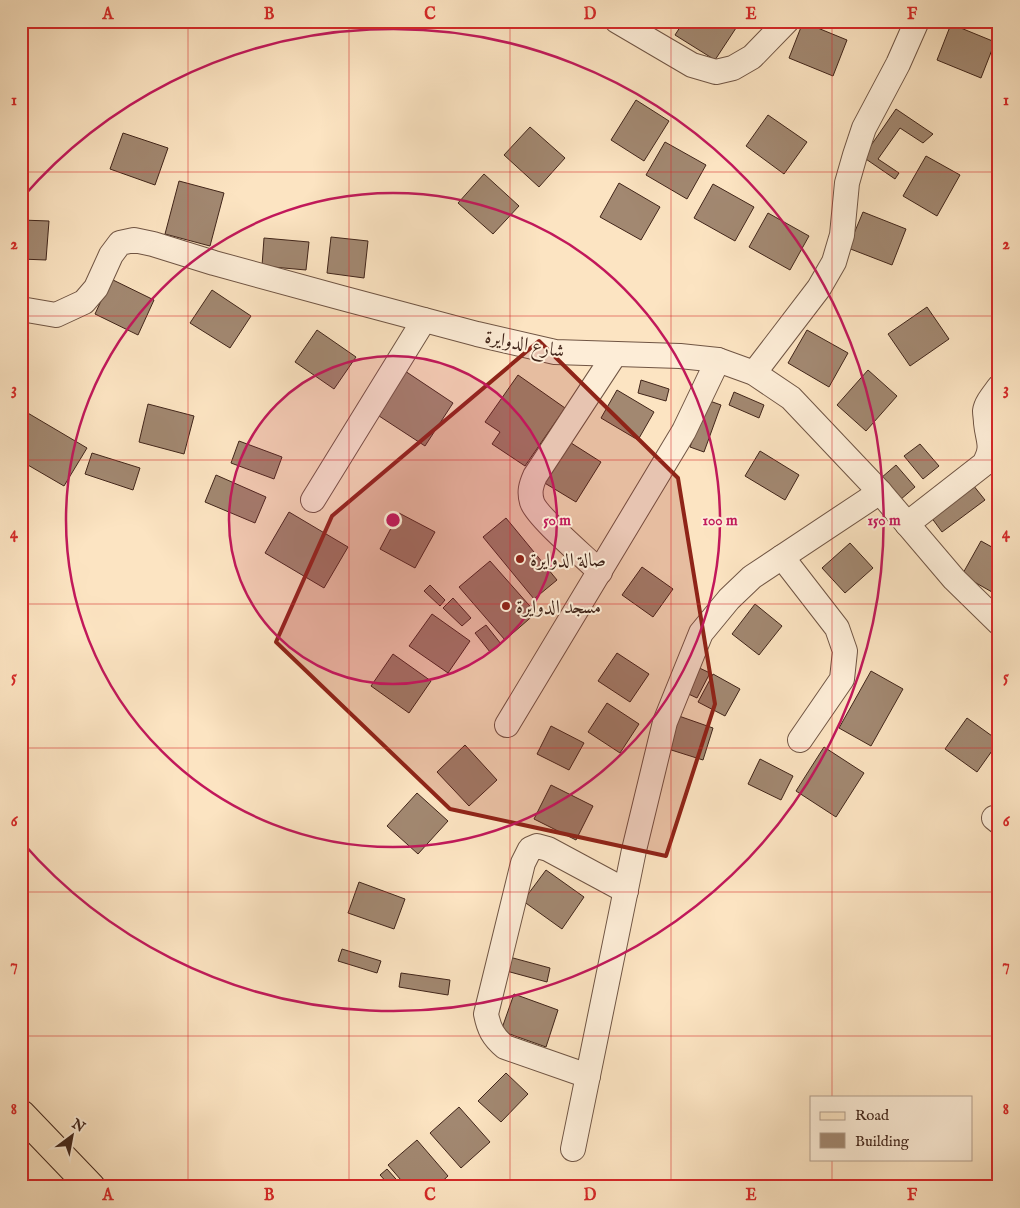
<svg xmlns="http://www.w3.org/2000/svg" width="1020" height="1208" viewBox="0 0 1020 1208" font-family="'IM FELL English',Amiri,serif">
  <rect width="100%" height="100%" fill="#fce4c2"/>
  <filter id="stains"><feTurbulence type="fractalNoise" baseFrequency=".004" numOctaves="4"/><feColorMatrix values="0 0 0 0 .2 0 0 0 0 .09 0 0 0 0 .02 0 0 0 .5 -.17"/></filter>
  <radialGradient id="worn" r=".72"><stop offset=".6" stop-color="#630" stop-opacity="0"/><stop offset="1" stop-color="#630" stop-opacity=".3"/></radialGradient>
  <g fill="#a28871" stroke="#41251a">
    <polygon points="684,21 725,21 736,28 715,60 675,35"/>
    <polygon points="803,22 847,40 833,76 789,58"/>
    <polygon points="951,24 995,42 981,78 937,60"/>
    <polygon points="636,100 669,121 644,161 611,140"/>
    <polygon points="896,109 933,134 923,143 900,128 878,159 899,173 895,179 863,157"/>
    <polygon points="768,115 807,142 784,174 746,146"/>
    <polygon points="530,127 565,158 539,187 504,155"/>
    <polygon points="123,133 168,148 155,185 110,169"/>
    <polygon points="665,142 706,165 687,199 646,175"/>
    <polygon points="926,156 960,175 937,216 903,196"/>
    <polygon points="484,174 519,206 493,234 458,203"/>
    <polygon points="179,181 224,193 210,246 165,234"/>
    <polygon points="619,183 660,207 641,240 600,217"/>
    <polygon points="713,184 754,207 735,241 694,218"/>
    <polygon points="863,212 906,229 892,265 848,248"/>
    <polygon points="768,213 809,236 790,270 749,247"/>
    <polygon points="21,220 49,221 46,260 21,259"/>
    <polygon points="331,237 368,241 364,278 327,273"/>
    <polygon points="264,238 309,242 306,270 262,266"/>
    <polygon points="111,279 154,300 138,335 95,314"/>
    <polygon points="212,290 251,316 230,348 190,323"/>
    <polygon points="927,307 949,339 910,366 888,334"/>
    <polygon points="317,330 356,357 334,389 295,362"/>
    <polygon points="807,330 848,353 829,387 788,363"/>
    <polygon points="868,370 897,396 866,431 837,405"/>
    <polygon points="405,371 453,403 425,446 376,414"/>
    <polygon points="518,375 565,408 525,466 492,444 500,432 485,422"/>
    <polygon points="641,380 669,389 666,401 638,393"/>
    <polygon points="617,390 654,412 638,440 601,418"/>
    <polygon points="734,392 764,405 759,418 729,405"/>
    <polygon points="707,400 721,405 704,452 690,447"/>
    <polygon points="148,404 194,416 184,454 139,442"/>
    <polygon points="21,409 87,448 64,486 21,461"/>
    <polygon points="239,441 282,457 274,479 231,463"/>
    <polygon points="568,441 601,462 576,502 543,482"/>
    <polygon points="920,444 939,466 923,479 904,456"/>
    <polygon points="760,451 799,475 785,500 745,476"/>
    <polygon points="92,453 140,468 133,490 85,474"/>
    <polygon points="896,465 915,487 900,500 881,478"/>
    <polygon points="216,475 266,497 255,523 205,502"/>
    <polygon points="973,485 985,500 942,532 931,517"/>
    <polygon points="289,512 348,547 324,588 265,553"/>
    <polygon points="399,513 435,532 415,568 380,549"/>
    <polygon points="506,518 557,580 534,599 483,537"/>
    <polygon points="981,541 999,551 999,596 962,575"/>
    <polygon points="850,543 873,568 845,593 822,568"/>
    <polygon points="490,561 536,613 505,640 459,587"/>
    <polygon points="642,567 673,589 653,617 622,595"/>
    <polygon points="430,585 445,600 440,606 424,591"/>
    <polygon points="453,598 471,618 462,626 443,608"/>
    <polygon points="755,604 782,626 759,655 732,634"/>
    <polygon points="432,614 470,641 448,673 409,646"/>
    <polygon points="486,625 501,644 490,652 475,633"/>
    <polygon points="617,653 649,674 630,702 598,681"/>
    <polygon points="393,654 431,681 409,713 371,686"/>
    <polygon points="693,665 710,673 697,698 680,690"/>
    <polygon points="871,671 903,689 871,746 839,728"/>
    <polygon points="713,674 740,689 725,716 698,702"/>
    <polygon points="607,703 639,724 620,753 588,732"/>
    <polygon points="676,715 713,728 703,760 665,748"/>
    <polygon points="967,718 999,741 977,772 945,749"/>
    <polygon points="551,726 584,743 569,770 537,754"/>
    <polygon points="465,745 497,780 469,806 437,772"/>
    <polygon points="824,747 864,773 836,817 796,791"/>
    <polygon points="760,759 793,776 781,800 748,784"/>
    <polygon points="551,785 593,806 576,840 534,819"/>
    <polygon points="417,793 448,821 418,854 387,826"/>
    <polygon points="546,870 584,897 562,929 523,901"/>
    <polygon points="359,882 405,899 394,929 348,913"/>
    <polygon points="342,949 381,961 377,973 338,961"/>
    <polygon points="502,955 550,968 547,982 499,969"/>
    <polygon points="401,973 450,980 448,995 399,987"/>
    <polygon points="514,994 558,1010 546,1047 501,1031"/>
    <polygon points="506,1073 528,1094 501,1122 478,1101"/>
    <polygon points="459,1107 490,1142 461,1168 430,1133"/>
    <polygon points="417,1140 448,1176 436,1187 407,1187 388,1165"/>
    <polygon points="387,1169 403,1187 391,1187 380,1175"/>
  </g>
  <g fill="none" stroke-linecap="round" stroke-linejoin="round">
    <defs>
      <g id="minor">
        <polyline points="617,21 692,65 716,72 733,68 752,57 787,21"/>
        <polyline points="21,309 56,315 84,302 96,288 111,255 120,243 134,240 153,244 214,263 342,298 477,334 555,352 680,356 718,360 754,373 791,398 880,492 954,579 999,623"/>
        <polyline points="754,373 819,288 834,262 842,235 847,183 855,155 864,128 898,64 917,21"/>
        <polyline points="313,500 424,320"/>
        <path d="M907 524 984 464C994 446 988 442 986 423 986 419 985 414 985 411 986 403 994 394 999 387"/>
        <polyline points="782,557 837,628 845,651 842,679 800,740"/>
        <path d="M600 572C586 558 537 517 532 502 529 492 531 485 535 476L615 354"/>
        <polyline points="507,725 684,431 718,360"/>
        <polyline points="994,818 999,822"/>
        <path d="M588 1076 505 1047C493 1037 489 1029 486 1014L523 863 530 849 537 846 548 849 626 891"/>
        <polyline points="573,1149 634,850 665,722 701,633 729,599 752,577 880,492"/>
      </g>
      <polyline id="primary" points="21,1114 91,1187"/>
    </defs>
    <use href="#minor" stroke="#705544" stroke-width="26"/>
    <use href="#primary" stroke="#41251a" stroke-width="30"/>
    <use href="#minor" stroke="#fdedd7" stroke-width="24"/>
    <use href="#primary" stroke="#fce4c2" stroke-width="28"/>
  </g>
  <path fill="#8f2418" fill-opacity="0.2" stroke="#8f2418" stroke-width="4" stroke-linejoin="round" d="M539 341 678 478 715 704 666 856 450 809 276 642 332 516Z"/>
  <path fill="none" stroke="#d62828" stroke-width="1" stroke-opacity="0.55" d="M188 21V1187M349 21V1187M510 21V1187M671 21V1187M832 21V1097M21 172H999M21 316H999M21 460H999M21 604H999M21 748H999M21 892H999M21 1036H999M832 1159V1187"/>
  <circle cx="393" cy="520" r="164" fill="#c2185b" fill-opacity=".12"/>
  <g fill="none" stroke="#c2185b" stroke-width="2.5">
    <circle cx="393" cy="520" r="164"/>
    <circle cx="393" cy="520" r="327"/>
    <path d="M22 198A491 491 0 1 1 22 842"/>
  </g>
  <g fill="#8f2418" stroke="#fdedd7" stroke-width="2">
    <circle cx="520" cy="559" r="5"/>
    <circle cx="506" cy="606" r="5"/>
  </g>
  <g text-anchor="middle" stroke-width="4" stroke-linejoin="round" paint-order="stroke">
    <g font-size="19" fill="#41251a" stroke="#fdedd7">
      <text transform="translate(525 343) rotate(11)" y="7">شارع الدوايرة</text>
    </g>
    <g font-size="19" fill="#41251a" stroke="#fdedd7" text-anchor="start">
      <text x="530" y="566">صالة الدوايرة</text>
      <text x="516" y="613">مسجد الدوايرة</text>
    </g>
  </g>
  <circle cx="393" cy="520" r="8" fill="#c2185b" stroke="#fdedd7" stroke-width="2.5"/>
  <g font-size="15" text-anchor="middle" font-weight="bold" fill="#c2185b" stroke="#fdedd7" stroke-width="4" stroke-linejoin="round" paint-order="stroke">
    <text x="557" y="525">50 m</text>
    <text x="720" y="525">100 m</text>
    <text x="884" y="525">150 m</text>
  </g>
  <rect width="1020" height="1208" fill="none" stroke="#fce4c2" stroke-width="55"/>
  <rect x="810" y="1096" width="162" height="65" fill="#fdedd7" stroke="#b29d8b"/>
  <rect x="820" y="1112" width="25" height="8" fill="#fce4c2" stroke="#b29d8b"/>
  <text x="855" y="1120" font-size="15" fill="#41251a">Road</text>
  <rect x="820" y="1133" width="25" height="15" fill="#a28871" stroke="#b29d8b"/>
  <text x="855" y="1146" font-size="15" fill="#41251a">Building</text>
  <g transform="translate(72 1136) rotate(32)" stroke="#fdedd7" stroke-width="4" paint-order="stroke">
  <path d="M0-4L9 19L0 12L-9 19Z" fill="#41251a"/>
  <text y="-8" font-size="14" font-weight="bold" text-anchor="middle" fill="#41251a">N</text>
  </g>
  <rect x="28" y="28" width="964" height="1152" fill="none" stroke="#d62828" stroke-width="2"/>
  <g font-size="16" text-anchor="middle" font-weight="bold" fill="#d62828">
    <text x="108" y="19">A</text>
    <text x="269" y="19">B</text>
    <text x="430" y="19">C</text>
    <text x="590" y="19">D</text>
    <text x="751" y="19">E</text>
    <text x="912" y="19">F</text>
    <text x="14" y="105">1</text>
    <text x="1006" y="105">1</text>
    <text x="14" y="249">2</text>
    <text x="1006" y="249">2</text>
    <text x="14" y="394">3</text>
    <text x="1006" y="394">3</text>
    <text x="14" y="538">4</text>
    <text x="1006" y="538">4</text>
    <text x="14" y="682">5</text>
    <text x="1006" y="682">5</text>
    <text x="14" y="826">6</text>
    <text x="1006" y="826">6</text>
    <text x="14" y="970">7</text>
    <text x="1006" y="970">7</text>
    <text x="14" y="1114">8</text>
    <text x="1006" y="1114">8</text>
    <text x="108" y="1200">A</text>
    <text x="269" y="1200">B</text>
    <text x="430" y="1200">C</text>
    <text x="590" y="1200">D</text>
    <text x="751" y="1200">E</text>
    <text x="912" y="1200">F</text>
  </g>
  <rect width="100%" height="100%" filter="url(#stains)"/>
  <rect width="100%" height="100%" fill="url(#worn)"/>
</svg>
